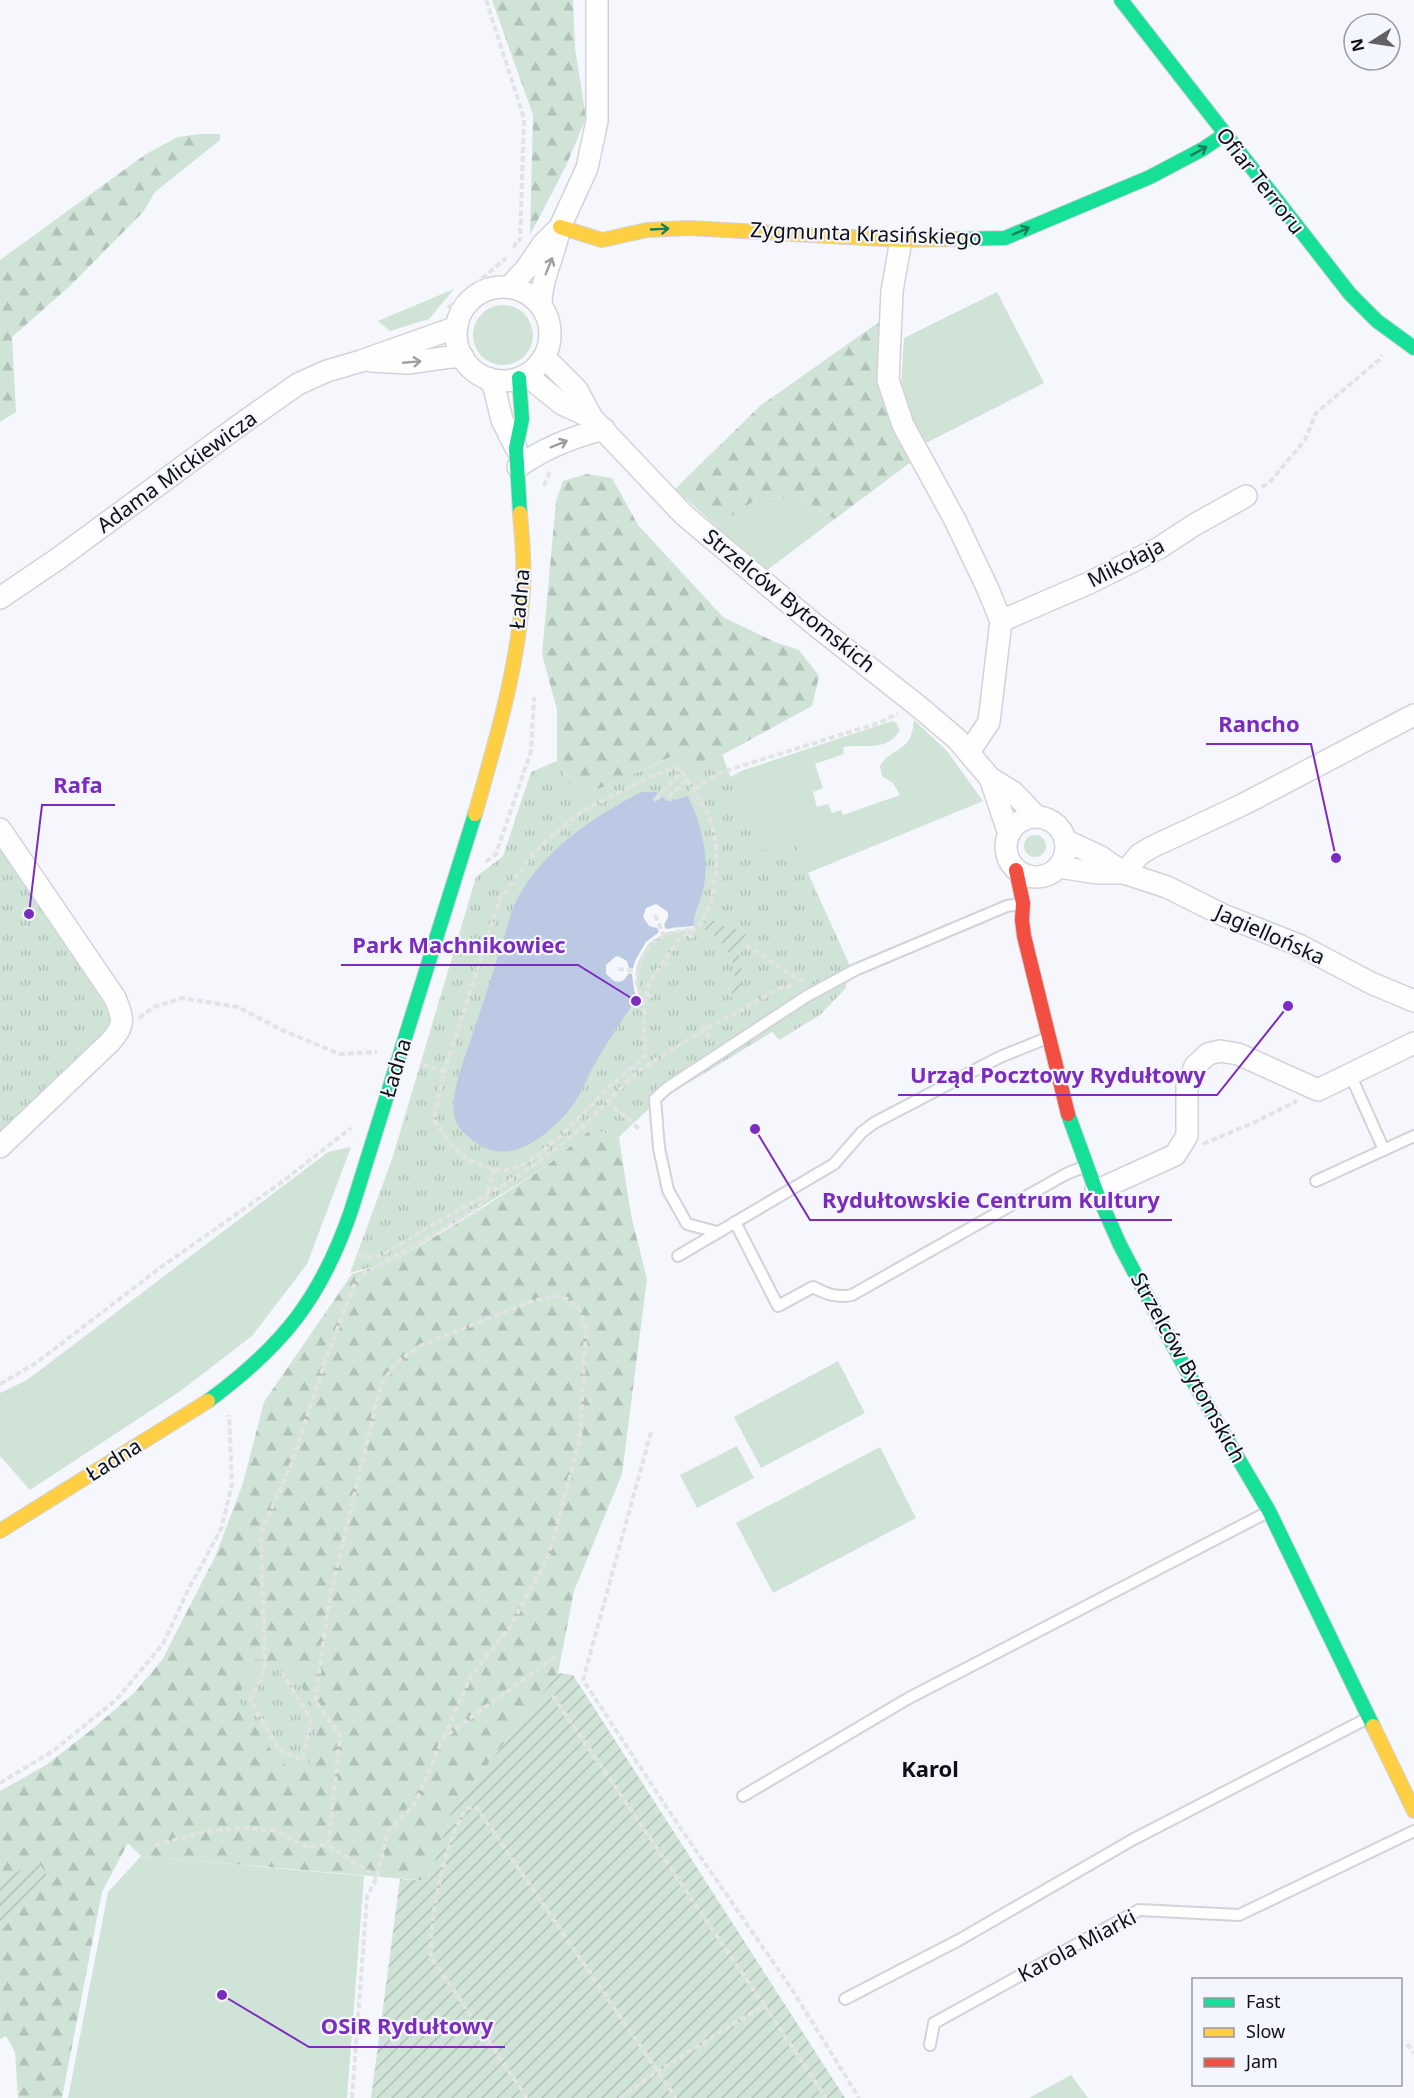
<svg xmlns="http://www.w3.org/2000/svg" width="1414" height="2098" viewBox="0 0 1414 2098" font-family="'Noto Sans',sans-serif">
  <defs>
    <pattern id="forest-firs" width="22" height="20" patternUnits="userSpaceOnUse" patternTransform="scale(1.5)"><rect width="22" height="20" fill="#d0e3d7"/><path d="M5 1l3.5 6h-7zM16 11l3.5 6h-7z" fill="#b1c2b8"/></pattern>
    <pattern id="park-tufts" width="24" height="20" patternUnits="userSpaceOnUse" patternTransform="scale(1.5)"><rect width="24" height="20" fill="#d0e3d7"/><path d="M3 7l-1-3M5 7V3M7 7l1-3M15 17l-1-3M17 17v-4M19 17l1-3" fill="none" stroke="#b1c2b8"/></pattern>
    <pattern id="garden-furrows" width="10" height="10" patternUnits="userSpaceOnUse" patternTransform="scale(1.5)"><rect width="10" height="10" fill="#d0e3d7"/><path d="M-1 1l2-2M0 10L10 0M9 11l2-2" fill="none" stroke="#b1c2b8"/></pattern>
  </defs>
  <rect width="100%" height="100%" fill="#f6f7fc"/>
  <g fill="#d0e3d7">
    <polygon points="454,289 429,319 390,331 378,321"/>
    <polygon points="997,292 1044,383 924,444 900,397 904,338"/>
    <circle cx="503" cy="335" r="30"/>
    <polygon points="798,498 835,519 766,571 716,526 757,499"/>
    <path d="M914 720 947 751 983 801 808 873 849 964 703 793 741 771 892 721 896 723 900 730C887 753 864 743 843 747L844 754 815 764 823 788 813 792 817 807 828 804 832 813 841 810 843 815 900 795 893 783 882 776 880 766C888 751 907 750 911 735 913 730 913 725 914 720Z"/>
    <circle cx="1035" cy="846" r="11"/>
    <polygon points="351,1147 307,1264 252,1336 179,1392 30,1490 0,1456 0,1393 27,1380 328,1152"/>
    <polygon points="838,1361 865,1413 761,1468 734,1417"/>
    <polygon points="737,1446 754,1478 697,1508 680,1475"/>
    <polygon points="880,1447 916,1518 773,1593 736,1523"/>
    <polygon points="141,1856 364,1876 347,2098 68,2098 108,1892"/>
    <polygon points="1071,2075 1088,2098 1029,2098"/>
  </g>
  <g fill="url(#forest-firs)">
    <polygon points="492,0 573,0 575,48 586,118 566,166 530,235 533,115"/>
    <polygon points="200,134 220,134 220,140 155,192 143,212 70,286 12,337 16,412 0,422 0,260 146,154 178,137"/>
    <polygon points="886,317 913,454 911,462 835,519 798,498 757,499 716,526 675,489 760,406"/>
    <polygon points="587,474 612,478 638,525 723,617 775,642 799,650 819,676 812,706 722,755 695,766 671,757 585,795 569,784 557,761 557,710 542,654 556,501 563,481"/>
    <polygon points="591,1129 619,1137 631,1215 647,1279 622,1474 574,1591 558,1673 450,1814 428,1881 141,1856 128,1843 102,1892 62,2098 18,2098 15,2052 6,2036 0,2039 0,1932 48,1876 38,1862 0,1879 0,1791 46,1765 95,1727 135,1692 162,1660 215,1557 243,1483 264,1402 352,1274 392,1262 476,1212 544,1168"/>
  </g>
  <g fill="url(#park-tufts)">
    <polygon points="722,755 759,851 795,845 849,964 846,988 820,1015 779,1040 772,1032 654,1104 619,1137 591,1129 544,1168 392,1262 350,1273 392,1159 476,877 503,856 531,772 557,761 569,784 585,795 672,757 695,766"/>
    <polygon points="0,829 123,1018 0,1147"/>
    <polygon points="253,1658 290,1666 319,1718 309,1765 290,1769 273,1753 238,1700"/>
  </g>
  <g fill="url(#garden-furrows)">
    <path d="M709 918 719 925 739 930 750 938 739 955 742 974 739 996 731 997C741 967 730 942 702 928Z"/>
    <polygon points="558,1673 573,1675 845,2098 371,2098 400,1879 428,1881 450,1814"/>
    <polygon points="38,1862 48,1876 0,1932 0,1879"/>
  </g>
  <path fill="#bbc9e5" d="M641 792H657V795L652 799 655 802 663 797 668 802 688 796C702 827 710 857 703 891 701 900 692 917 694 926L674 927 646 942 635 961 634 990 637 998C621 1022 604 1046 591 1071 580 1093 575 1107 556 1124 532 1147 502 1164 472 1140 464 1133 456 1126 454 1115 450 1090 468 1051 475 1027 485 998 494 969 503 940 508 926 511 910 518 897 546 848 592 818 641 792Z"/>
  <polygon fill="#f6f7fc" points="656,904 668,912 668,917 664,925 666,929 694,926 693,929 667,932 648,944 638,962 636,969 637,989 640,998 638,1001 634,990 632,974 629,973 624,980 619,982 614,981 606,974 606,965 615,957 618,956 627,961 629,968 633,968 635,961 646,942 659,932 657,928 649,926 643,917 646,908"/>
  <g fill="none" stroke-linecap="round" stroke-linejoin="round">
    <defs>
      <g id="lane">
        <polyline points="1350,1074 1384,1150"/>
        <polyline points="1316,1181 1414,1136"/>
        <path d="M735 1222 778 1306 813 1287C826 1294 837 1298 852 1295L1066 1174 1086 1166"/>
        <polyline points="717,1232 687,1224 668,1190 659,1148 655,1099 667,1088 807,996 855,970 1007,906 1020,904"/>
        <polyline points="678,1256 834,1164 862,1132 874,1123 1000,1057 1047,1038"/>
        <polyline points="743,1796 909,1698 1266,1513"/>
        <polyline points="845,1999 959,1940 1132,1840 1368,1718"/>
        <polyline points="930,2045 934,2023 1139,1910 1239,1915 1414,1831"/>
      </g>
      <g id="street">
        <polyline points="901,240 892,291 888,380 903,425 955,520 987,587 1001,621 989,722 969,752"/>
        <polyline points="509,287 526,269 543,244 560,227 587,168 597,121 597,0"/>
        <circle cx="503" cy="334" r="47"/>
        <path d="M541 305C541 278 555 254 560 227"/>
        <polyline points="544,357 577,390 592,418 684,515 814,624 918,706 957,739 990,778 1013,792 1037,817"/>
        <polyline points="371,361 408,363 450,357 463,357"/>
        <polyline points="526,375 562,404 592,418"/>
        <polyline points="488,378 494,387 502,420 516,448"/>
        <path d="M518 467C544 448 572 437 604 429"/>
        <polyline points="0,598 59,558 241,424 298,384 327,371 361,361 457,327"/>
        <polyline points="1001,621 1089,583 1159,548 1194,525 1246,496"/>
        <polyline points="990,778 1009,834"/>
        <circle cx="1036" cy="847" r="30"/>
        <path d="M0 829 115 998C123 1018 126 1025 110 1042L0 1147"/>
        <polyline points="1065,840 1101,857 1124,873 1167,887 1223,915 1301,946 1371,983 1414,1001"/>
        <polyline points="1058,867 1098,873 1124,873"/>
        <polyline points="1124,873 1140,854 1152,847 1244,804 1414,715"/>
        <polyline points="1096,1191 1175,1155 1187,1136 1187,1087 1195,1066 1208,1054 1220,1051 1238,1054 1318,1090 1414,1043"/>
      </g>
      <g id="fast">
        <polyline points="1121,0 1350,294 1377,321 1414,348"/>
        <polyline points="956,239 1005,238 1150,177 1203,149 1225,134"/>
        <polyline points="519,378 522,419 516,448 520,513"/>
        <polyline points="1068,1114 1096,1191 1120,1245 1184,1366 1269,1511 1373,1726"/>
        <path d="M208 1401C283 1346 321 1298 351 1211L475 814"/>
      </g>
      <g id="slow">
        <polyline points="560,227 602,240 647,230 689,228 901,240 956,239"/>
        <path d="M475 814C496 741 518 667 523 591 525 565 522 539 520 513"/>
        <polyline points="0,1531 208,1401"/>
        <polyline points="1373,1726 1414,1811"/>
      </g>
      <polyline id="jam" points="1016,870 1023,903 1022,920 1024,936 1068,1114"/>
    </defs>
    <use href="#lane" stroke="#d2d3d8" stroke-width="14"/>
    <use href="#street" stroke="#d2d3d8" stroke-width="24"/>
    <use href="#fast" stroke="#d2d3d8" stroke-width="16"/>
    <use href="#slow" stroke="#d2d3d8" stroke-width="16"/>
    <use href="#jam" stroke="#d2d3d8" stroke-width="16"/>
    <g stroke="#e2e3e4" stroke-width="4" stroke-dasharray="6 3" stroke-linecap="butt">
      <polyline points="486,0 524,118 520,242"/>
      <polyline points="514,248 517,239"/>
      <polyline points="448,308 506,258"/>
      <polyline points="544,486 550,471"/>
      <polyline points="1262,487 1269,483 1305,440 1316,413 1379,360 1382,355"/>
      <path d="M674 768 682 771 709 815 716 843V871L712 900 703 920 697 928 680 938 649 983 644 1004 645 1056C634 1066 621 1076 610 1086 587 1108 538 1166 507 1170 498 1171 492 1168 484 1166 458 1157 449 1142 434 1120L444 1072 500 899 528 860 548 839 584 810 647 778Z"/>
      <polyline points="695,789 719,773 878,723 898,714"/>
      <polyline points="668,797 688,779"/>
      <polyline points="656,799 682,771"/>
      <polyline points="486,862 496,854 531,751 534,697"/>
      <polyline points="655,915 664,936"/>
      <polyline points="689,933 694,941"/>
      <polyline points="746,945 799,980 804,980"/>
      <polyline points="663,963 670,968"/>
      <polyline points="618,969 638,971"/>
      <polyline points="646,995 653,997"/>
      <path d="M644 1002C642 996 638 990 637 984 635 969 644 950 655 941 665 933 680 931 692 929"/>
      <polyline points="139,1018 154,1007 182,998 238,1007 282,1030 339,1054 377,1052"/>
      <polyline points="702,1025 712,1042"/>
      <polyline points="423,1064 444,1072"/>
      <polyline points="607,1101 639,1129"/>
      <polyline points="1203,1144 1253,1123 1297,1101"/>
      <polyline points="358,1255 364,1257 378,1257 518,1176 557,1148 581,1128 638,1071 704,1030 784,986 794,987"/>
      <polyline points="0,1384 36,1363 164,1265 278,1185 351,1128"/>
      <polyline points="651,1432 583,1680 677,1823 793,1991 859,2098"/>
      <polyline points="282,1672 311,1719 303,1760 280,1751 250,1700 265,1670 261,1532 291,1465 327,1356 355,1283 360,1276 478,1208 487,1197 494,1169"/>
      <polyline points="553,1696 764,2005 658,2071 620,2098"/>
      <polyline points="0,1783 53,1751 116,1700 163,1644 188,1590 221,1529 232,1485 229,1415"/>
      <polyline points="155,1845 204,1832 240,1828 275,1830 304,1846 328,1845 377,1877"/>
      <polyline points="328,1845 340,1735 315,1701 330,1596 381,1384 397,1362 422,1345 529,1302 553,1296 567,1299 579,1309 586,1328 580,1439 549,1554 510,1627 471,1676 444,1737"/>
      <polyline points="764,2005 826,2098"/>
      <polyline points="1407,2044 1414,2053"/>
      <polyline points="352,2098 367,1897 377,1877 388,1831 414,1805 444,1737 558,1655"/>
      <path d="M527 2098 431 1957C428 1926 446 1830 468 1808L475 1807 479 1811 676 2098"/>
    </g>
    <use href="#lane" stroke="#fefeff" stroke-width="10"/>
    <use href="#street" stroke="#fefeff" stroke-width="21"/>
    <use href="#fast" stroke="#16e098" stroke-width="14"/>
    <use href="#slow" stroke="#ffcf43" stroke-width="14"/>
    <use href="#jam" stroke="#f24e42" stroke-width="14"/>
  </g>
  <defs><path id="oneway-shaft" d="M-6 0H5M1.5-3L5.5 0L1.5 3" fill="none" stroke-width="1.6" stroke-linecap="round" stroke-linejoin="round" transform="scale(1.5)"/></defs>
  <g stroke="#13825c">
    <use href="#oneway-shaft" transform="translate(1199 151) rotate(-29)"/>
    <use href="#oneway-shaft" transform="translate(660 229) rotate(-3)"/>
    <use href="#oneway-shaft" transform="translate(1021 231) rotate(-23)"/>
  </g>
  <g stroke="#9e9fa1">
    <use href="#oneway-shaft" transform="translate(549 266) rotate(-68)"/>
    <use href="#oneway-shaft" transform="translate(412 362) rotate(-5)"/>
    <use href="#oneway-shaft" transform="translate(559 444) rotate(-22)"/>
  </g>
  <g text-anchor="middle" stroke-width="4.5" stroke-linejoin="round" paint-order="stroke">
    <g font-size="21" fill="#0f1013" stroke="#f3f5ff">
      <text transform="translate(1260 181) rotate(52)" y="7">Ofiar Terroru</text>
      <text transform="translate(866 234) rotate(2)" y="7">Zygmunta Krasińskiego</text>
      <text transform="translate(177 472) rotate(-36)" y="7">Adama Mickiewicza</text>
      <text transform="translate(1126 563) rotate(-27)" y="7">Mikołaja</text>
      <text transform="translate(520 599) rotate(-85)" y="7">Ładna</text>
      <text transform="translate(789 601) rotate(39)" y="7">Strzelców Bytomskich</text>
      <text transform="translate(1270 935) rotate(24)" y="7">Jagiellońska</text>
      <text transform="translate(396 1068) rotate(-73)" y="7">Ładna</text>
      <text transform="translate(1188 1368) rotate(61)" y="7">Strzelców Bytomskich</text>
      <text transform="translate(114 1460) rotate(-32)" y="7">Ładna</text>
      <text transform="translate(1077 1946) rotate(-28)" y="7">Karola Miarki</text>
    </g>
    <g font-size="22" font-weight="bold" fill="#0f1013" stroke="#f3f5ff">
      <text x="930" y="1777">Karol</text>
    </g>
  </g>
  <path fill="none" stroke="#7b2cbf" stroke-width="2" d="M1336 858L1311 744H1206M29 914L42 805H115M636 1001L578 965H341M1288 1006L1217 1095H898M755 1129L810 1220H1172M222 1995L309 2047H505"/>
  <g fill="#7b2cbf" stroke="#f3f5ff" stroke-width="2">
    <circle cx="1336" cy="858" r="6"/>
    <circle cx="29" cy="914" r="6"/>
    <circle cx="636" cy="1001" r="6"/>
    <circle cx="1288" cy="1006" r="6"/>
    <circle cx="755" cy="1129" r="6"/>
    <circle cx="222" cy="1995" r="6"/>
  </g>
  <g font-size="22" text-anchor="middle" font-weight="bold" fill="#7b2cbf" stroke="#f3f5ff" stroke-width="4.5" stroke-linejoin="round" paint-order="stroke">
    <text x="1259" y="732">Rancho</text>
    <text x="78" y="793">Rafa</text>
    <text x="459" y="953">Park Machnikowiec</text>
    <text x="1058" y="1083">Urząd Pocztowy Rydułtowy</text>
    <text x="991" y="1208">Rydułtowskie Centrum Kultury</text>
    <text x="407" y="2034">OSiR Rydułtowy</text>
  </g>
  <rect x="1192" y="1978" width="210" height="108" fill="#f3f5ff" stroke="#9899a1" stroke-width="1.5"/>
  <rect x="1204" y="1998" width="30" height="9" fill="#16e098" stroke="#9899a1" stroke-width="1.5"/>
  <text x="1246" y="2008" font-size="18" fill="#0f1013">Fast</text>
  <rect x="1204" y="2028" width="30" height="9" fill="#ffcf43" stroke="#9899a1" stroke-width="1.5"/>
  <text x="1246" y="2038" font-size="18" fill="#0f1013">Slow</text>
  <rect x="1204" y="2058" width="30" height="9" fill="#f24e42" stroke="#9899a1" stroke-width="1.5"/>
  <text x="1246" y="2068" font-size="18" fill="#0f1013">Jam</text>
  <g transform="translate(1372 42) rotate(258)"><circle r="28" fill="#f3f5ff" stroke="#9899a1" stroke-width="1.5"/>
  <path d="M0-4.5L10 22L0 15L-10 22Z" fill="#606165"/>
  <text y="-9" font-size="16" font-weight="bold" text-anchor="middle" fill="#0f1013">N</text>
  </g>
</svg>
